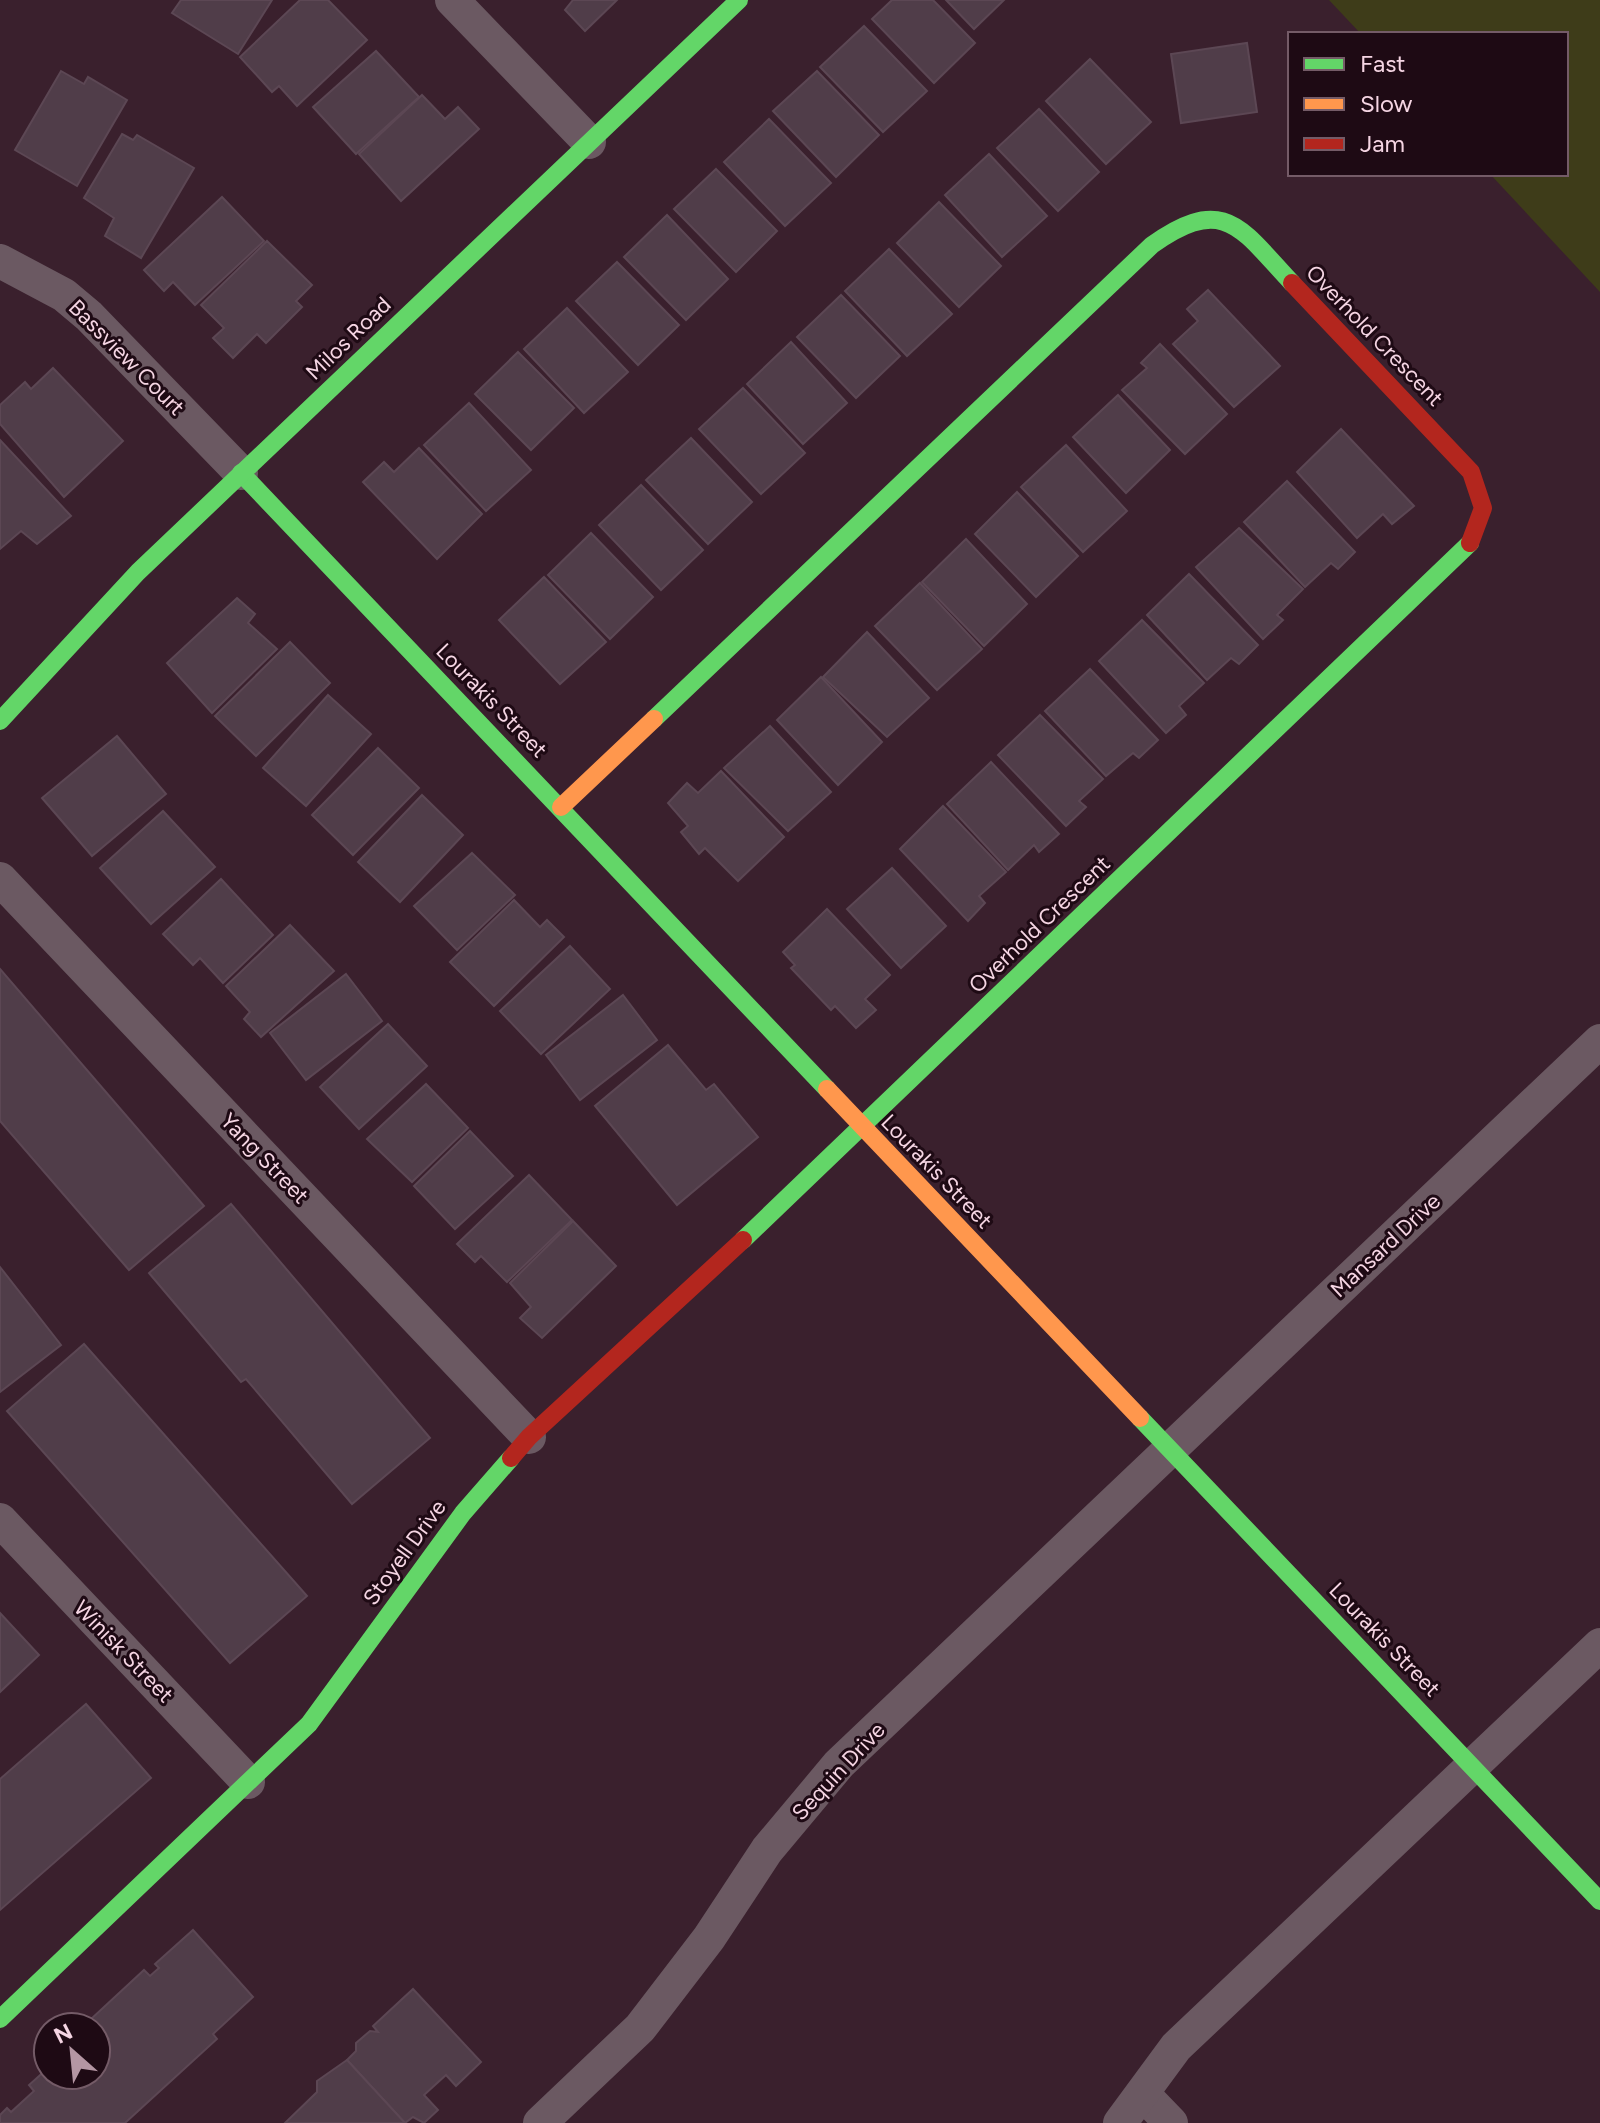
<svg xmlns="http://www.w3.org/2000/svg" width="1600" height="2123" viewBox="0 0 1600 2123" font-family="Figtree,sans-serif">
  <rect width="100%" height="100%" fill="#3a202d"/>
  <polygon fill="#3e3c19" points="1329,0 1600,0 1600,292 1490,174 1566,174 1566,34 1361,34"/>
  <g fill="#503d49" stroke="#5c4754" stroke-width="2">
    <polygon points="181,0 272,0 238,54 172,13"/>
    <polygon points="300,0 328,0 367,40 297,106 279,86 272,92 240,57"/>
    <polygon points="573,0 617,0 585,31 565,10"/>
    <polygon points="892,0 933,0 975,43 934,83 872,19"/>
    <polygon points="946,0 1004,0 974,29"/>
    <polygon points="864,26 927,91 883,132 820,67"/>
    <polygon points="1247,43 1257,112 1181,123 1171,54"/>
    <polygon points="376,51 419,97 356,154 313,107"/>
    <polygon points="1090,59 1151,122 1106,164 1046,101"/>
    <polygon points="61,71 84,84 88,77 127,100 77,186 15,150"/>
    <polygon points="817,71 879,135 836,177 773,111"/>
    <polygon points="422,95 445,119 458,107 479,129 401,201 359,154"/>
    <polygon points="1039,109 1099,172 1058,211 997,148"/>
    <polygon points="769,119 831,183 785,226 724,162"/>
    <polygon points="122,134 133,140 137,135 194,168 141,258 105,236 114,218 84,198"/>
    <polygon points="989,154 1047,216 1002,257 945,195"/>
    <polygon points="716,169 777,231 736,272 674,209"/>
    <polygon points="222,197 264,241 195,305 173,282 164,291 144,270"/>
    <polygon points="939,202 1001,266 959,307 897,243"/>
    <polygon points="667,215 728,279 686,320 624,257"/>
    <polygon points="267,241 312,285 296,301 302,307 266,343 257,334 233,358 213,338 224,328 201,305"/>
    <polygon points="889,249 952,314 907,356 845,291"/>
    <polygon points="617,262 679,325 638,365 576,301"/>
    <polygon points="1208,290 1280,366 1234,407 1173,344 1198,321 1187,309"/>
    <polygon points="841,295 900,356 856,398 797,337"/>
    <polygon points="567,308 628,372 584,413 524,349"/>
    <polygon points="791,342 847,403 803,444 747,384"/>
    <polygon points="1160,344 1227,414 1185,454 1122,390 1147,368 1141,363"/>
    <polygon points="518,352 574,408 531,450 475,394"/>
    <polygon points="53,368 123,441 64,497 0,424 0,405 25,382 31,389"/>
    <polygon points="743,388 805,453 761,494 699,429"/>
    <polygon points="1118,395 1170,450 1126,493 1073,437"/>
    <polygon points="469,403 531,470 486,511 424,445"/>
    <polygon points="1341,429 1414,506 1392,524 1383,514 1357,538 1297,472"/>
    <polygon points="691,438 752,502 708,544 646,480"/>
    <polygon points="0,440 71,516 37,544 21,531 0,549"/>
    <polygon points="1066,445 1127,511 1083,552 1021,487"/>
    <polygon points="419,448 482,514 437,559 363,482 384,462 394,472"/>
    <polygon points="1287,481 1355,552 1338,569 1331,563 1305,587 1244,522"/>
    <polygon points="641,485 703,550 661,590 599,525"/>
    <polygon points="1017,492 1078,556 1036,597 975,534"/>
    <polygon points="1239,528 1303,589 1277,615 1283,620 1263,639 1196,567"/>
    <polygon points="591,533 653,597 610,639 548,575"/>
    <polygon points="966,539 1027,604 984,646 922,582"/>
    <polygon points="1189,574 1258,645 1239,664 1231,658 1207,680 1147,615"/>
    <polygon points="544,577 606,642 560,684 499,620"/>
    <polygon points="920,583 982,649 937,690 875,626"/>
    <polygon points="237,598 255,614 248,623 277,649 212,713 167,663"/>
    <polygon points="1142,620 1204,683 1179,706 1186,715 1166,733 1099,661"/>
    <polygon points="867,632 929,698 887,737 823,677"/>
    <polygon points="290,642 330,683 256,756 215,716"/>
    <polygon points="1090,669 1158,740 1139,758 1133,753 1106,776 1045,711"/>
    <polygon points="821,677 882,742 838,785 777,720"/>
    <polygon points="328,695 371,734 306,806 263,768"/>
    <polygon points="1040,715 1103,779 1079,801 1086,807 1066,826 998,755"/>
    <polygon points="770,726 831,792 788,831 724,768"/>
    <polygon points="117,736 166,794 92,856 42,798"/>
    <polygon points="378,748 419,788 353,855 312,815"/>
    <polygon points="991,762 1059,834 1039,852 1034,845 1008,870 947,804"/>
    <polygon points="721,771 784,837 738,881 705,848 699,854 681,832 688,826 668,803 687,783 698,793"/>
    <polygon points="422,795 463,835 400,902 358,862"/>
    <polygon points="943,806 1006,872 979,896 985,903 968,921 900,849"/>
    <polygon points="163,811 215,867 151,924 100,868"/>
    <polygon points="472,853 515,895 457,950 414,906"/>
    <polygon points="892,868 946,926 901,968 847,909"/>
    <polygon points="221,879 273,935 223,983 200,958 193,965 163,934"/>
    <polygon points="514,900 540,927 547,920 564,937 494,1006 450,962"/>
    <polygon points="827,909 890,975 865,999 876,1010 856,1028 835,1006 831,1010 791,968 795,965 783,952"/>
    <polygon points="290,925 334,971 261,1037 244,1019 250,1012 226,986"/>
    <polygon points="570,946 610,989 541,1054 500,1011"/>
    <polygon points="0,969 204,1206 129,1270 0,1121"/>
    <polygon points="346,974 382,1021 306,1080 270,1033"/>
    <polygon points="623,995 657,1040 580,1100 546,1055"/>
    <polygon points="388,1024 427,1066 359,1129 320,1087"/>
    <polygon points="668,1045 706,1090 714,1084 758,1137 677,1205 595,1106"/>
    <polygon points="426,1084 468,1128 412,1182 367,1139"/>
    <polygon points="470,1131 513,1176 455,1229 414,1186"/>
    <polygon points="529,1175 572,1220 507,1282 481,1256 475,1262 457,1244"/>
    <polygon points="231,1204 430,1438 352,1504 246,1379 241,1382 149,1273"/>
    <polygon points="573,1221 616,1266 542,1338 520,1318 531,1307 510,1283"/>
    <polygon points="0,1267 61,1345 0,1392"/>
    <polygon points="84,1344 307,1596 230,1663 7,1411"/>
    <polygon points="0,1613 39,1655 0,1692"/>
    <polygon points="86,1704 151,1778 0,1910 0,1779"/>
    <polygon points="193,1930 253,1997 213,2034 217,2039 125,2123 0,2123 0,2115 7,2108 11,2112 34,2091 29,2085 48,2068 48,2075 96,2075 96,2059 103,2052 100,2048 109,2039 91,2019 144,1970 150,1976 159,1968 155,1964"/>
    <polygon points="413,1989 481,2062 456,2086 446,2075 424,2095 438,2110 424,2123 413,2117 405,2123 347,2060 356,2051 356,2043 370,2031 378,2032 373,2026"/>
    <polygon points="347,2060 405,2123 285,2123 317,2092 317,2081"/>
  </g>
  <g fill="none" stroke-linecap="round" stroke-linejoin="round">
    <g stroke="#6b5962" stroke-width="34">
      <polyline points="452,0 589,142"/>
      <polyline points="0,261 64,295 89,316 241,473"/>
      <polyline points="0,879 529,1437"/>
      <polyline points="0,1520 248,1782"/>
      <polyline points="1143,2094 1171,2123"/>
      <polyline points="540,2123 640,2028 709,1938 767,1850 839,1764 1600,1041"/>
      <polyline points="1120,2123 1176,2047 1600,1645"/>
    </g>
    <g stroke="#63d668" stroke-width="18">
      <polyline points="241,473 827,1089"/>
      <path d="M654 719 1152 245C1225 193 1241 229 1292 283"/>
      <polyline points="0,721 138,572 739,0"/>
      <polyline points="743,1240 1470,543"/>
      <polyline points="1140,1418 1600,1901"/>
      <polyline points="0,2019 309,1724 463,1513 511,1458"/>
    </g>
    <g stroke="#ff974d" stroke-width="18">
      <polyline points="561,807 654,719"/>
      <polyline points="827,1089 1140,1418"/>
    </g>
    <g stroke="#b3261e" stroke-width="18">
      <polyline points="1292,283 1471,472 1483,508 1470,543"/>
      <polyline points="511,1458 529,1437 743,1240"/>
    </g>
  </g>
  <g text-anchor="middle" stroke-width="6" stroke-linejoin="round" paint-order="stroke">
    <g font-size="22" fill="#f5d5e3" stroke="#1e0a14">
      <text transform="translate(1375 335) rotate(46)" y="8">Overhold Crescent</text>
      <text transform="translate(348 338) rotate(-44)" y="8">Milos Road</text>
      <text transform="translate(127 357) rotate(45)" y="8">Bassview Court</text>
      <text transform="translate(492 700) rotate(46)" y="8">Lourakis Street</text>
      <text transform="translate(1039 924) rotate(-44)" y="8">Overhold Crescent</text>
      <text transform="translate(265 1158) rotate(46)" y="8">Yang Street</text>
      <text transform="translate(937 1171) rotate(46)" y="8">Lourakis Street</text>
      <text transform="translate(1385 1245) rotate(-43)" y="8">Mansard Drive</text>
      <text transform="translate(404 1552) rotate(-54)" y="8">Stoyell Drive</text>
      <text transform="translate(1385 1639) rotate(46)" y="8">Lourakis Street</text>
      <text transform="translate(124 1651) rotate(46)" y="8">Winisk Street</text>
      <text transform="translate(838 1771) rotate(-47)" y="8">Sequin Drive</text>
    </g>
  </g>
  <rect x="1288" y="32" width="280" height="144" fill="#1e0a14" stroke="#745b67" stroke-width="2"/>
  <rect x="1304" y="58" width="40" height="12" fill="#63d668" stroke="#745b67" stroke-width="2"/>
  <text x="1360" y="72" font-size="24" fill="#f5d5e3">Fast</text>
  <rect x="1304" y="98" width="40" height="12" fill="#ff974d" stroke="#745b67" stroke-width="2"/>
  <text x="1360" y="112" font-size="24" fill="#f5d5e3">Slow</text>
  <rect x="1304" y="138" width="40" height="12" fill="#b3261e" stroke="#745b67" stroke-width="2"/>
  <text x="1360" y="152" font-size="24" fill="#f5d5e3">Jam</text>
  <g transform="translate(72 2051) rotate(333)"><circle r="38" fill="#1e0a14" stroke="#745b67" stroke-width="2"/>
  <path d="M0-6L14 30L0 20L-14 30Z" fill="#b496a3"/>
  <text y="-12" font-size="22" font-weight="bold" text-anchor="middle" fill="#f5d5e3">N</text>
  </g>
</svg>
